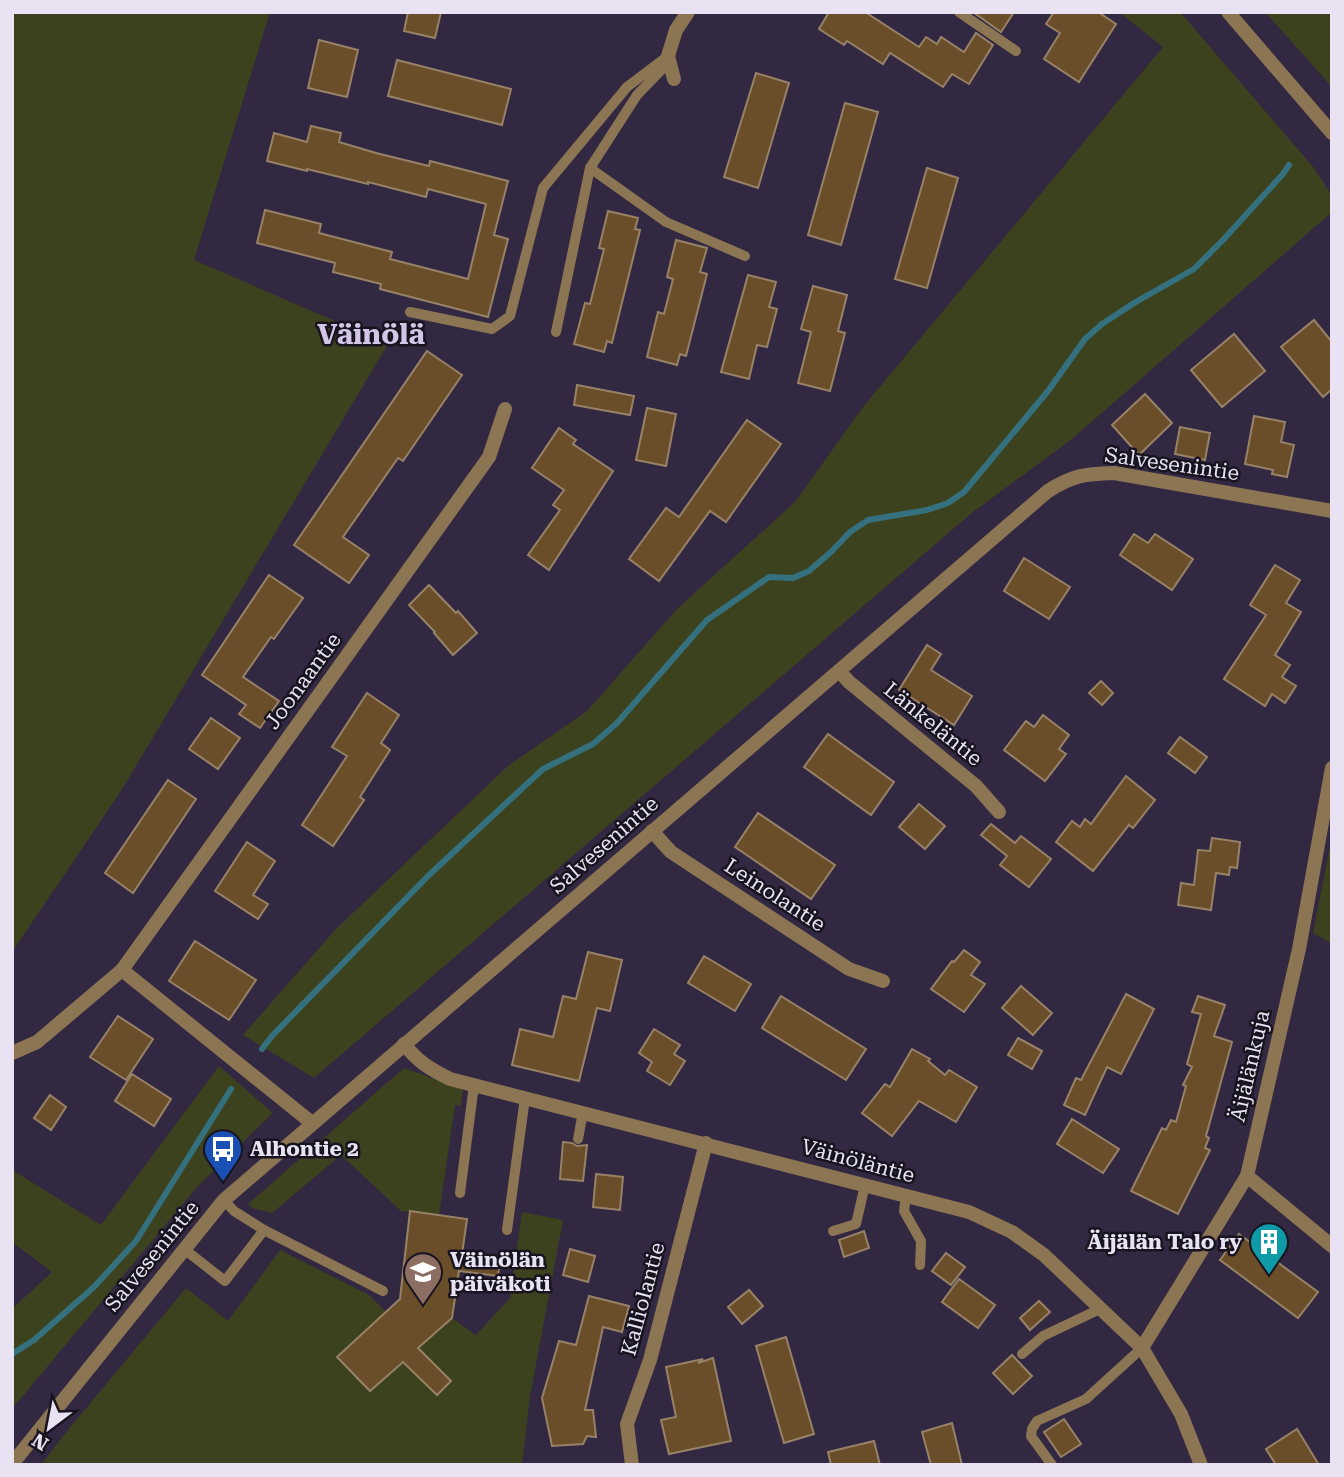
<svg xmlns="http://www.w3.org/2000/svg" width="1344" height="1477" viewBox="0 0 1344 1477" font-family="'Roboto Serif',serif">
  <rect width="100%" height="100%" fill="#332841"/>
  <g fill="#3c421d">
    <polygon points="12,12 270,12 194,260 388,344 121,791 12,952"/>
    <polygon points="1119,12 1180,12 1314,168 1332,196 1332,212 1072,439 973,512 314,1078 243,1035 336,929 508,766 587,711 678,608 795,502 863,407 1163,47"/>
    <polygon points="1265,12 1332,12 1332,87"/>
    <polygon points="1332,836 1332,944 1313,933"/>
    <polygon points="219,1066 273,1113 198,1186 12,1409 12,1309 52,1272 12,1242 12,1170 101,1225"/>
    <polygon points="404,1068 463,1089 461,1106 455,1105 439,1215 401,1211 341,1155 272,1213 252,1208 248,1204"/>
    <polygon points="522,1212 563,1220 530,1396 522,1465 41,1465 63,1436 186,1288 228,1321 280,1250 369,1295 386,1312 370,1391 452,1318 476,1335 510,1298"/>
  </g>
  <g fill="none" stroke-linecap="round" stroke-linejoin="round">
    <g stroke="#35707f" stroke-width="6">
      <polyline points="262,1049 272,1036 428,876 543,769 593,744 617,723 707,620 769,577 793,578 809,571 831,552 850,532 868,520 927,510 948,503 964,492 1048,391 1085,339 1102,324 1134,303 1194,269 1223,240 1283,174 1289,165"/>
      <polyline points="12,1354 34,1340 94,1287 136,1241 231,1089"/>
    </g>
  </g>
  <g fill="#6a4e29" stroke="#978268" stroke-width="2">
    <polygon points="408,12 441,12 435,38 404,31"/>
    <polygon points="829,12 865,12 919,47 926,37 937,44 941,37 964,52 976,33 993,45 969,84 952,74 943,87 890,53 883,64 847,41 844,45 819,29"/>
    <polygon points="973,12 1014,12 1001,32"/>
    <polygon points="1054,12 1098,12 1116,24 1079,82 1044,59 1060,33 1046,24"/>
    <polygon points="319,40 358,50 347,97 308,88"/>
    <polygon points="397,60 511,89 502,125 388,96"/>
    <polygon points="756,73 789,83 758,188 724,177"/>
    <polygon points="845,103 878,112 841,245 808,235"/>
    <polygon points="311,126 341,133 339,142 376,153 429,166 430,161 508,181 494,235 508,239 488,317 380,289 381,284 333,272 335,263 257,243 265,210 321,224 319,233 392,252 390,259 468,279 486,204 428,189 426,197 368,182 368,184 307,169 307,171 267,161 274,133 307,142"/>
    <polygon points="927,168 958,178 927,288 895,279"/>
    <polygon points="608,211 638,218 635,229 640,230 612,343 607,341 604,352 574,344 585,303 590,304 604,249 599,248"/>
    <polygon points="676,240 707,248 700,272 707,274 686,356 680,354 677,365 647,357 658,312 664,314 673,279 667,277"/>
    <polygon points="748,275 776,282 769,307 777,309 767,347 757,345 749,379 721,372"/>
    <polygon points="813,286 847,295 838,331 845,333 830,391 798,383 811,332 801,329"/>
    <polygon points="1314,320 1332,342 1332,389 1323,397 1281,347"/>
    <polygon points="1234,334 1265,371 1222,407 1191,370"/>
    <polygon points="427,351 462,375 403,461 398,458 343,537 369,555 349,583 294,545"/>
    <polygon points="577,385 634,396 630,415 574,405"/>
    <polygon points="1145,394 1172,423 1139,455 1112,425"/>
    <polygon points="647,408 676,414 666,466 636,460"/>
    <polygon points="1254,416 1285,422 1281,442 1294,445 1287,477 1272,474 1273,470 1245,464"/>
    <polygon points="747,420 781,444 726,522 710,511 659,581 629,559 666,508 679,517"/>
    <polygon points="1180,427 1210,433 1205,460 1175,454"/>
    <polygon points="559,428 576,440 573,444 613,471 549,570 528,555 560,510 553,505 564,490 532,468"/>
    <polygon points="1134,534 1148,543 1155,534 1193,559 1172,590 1120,555"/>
    <polygon points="1024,558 1070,587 1049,619 1004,591"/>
    <polygon points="1275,565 1300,580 1286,603 1301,612 1275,655 1290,665 1282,677 1296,686 1285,703 1272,694 1265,706 1224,679 1266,615 1250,605"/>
    <polygon points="269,575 303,598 274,639 271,637 243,677 279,701 260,728 239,714 246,705 202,675"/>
    <polygon points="429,585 456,613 458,611 477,633 453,655 434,633 435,632 409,605"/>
    <polygon points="927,645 941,654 931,670 972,696 954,725 899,690"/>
    <polygon points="1101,681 1113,693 1102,705 1089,693"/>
    <polygon points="367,693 399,715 381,743 390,750 360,797 364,800 333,846 302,825 347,756 332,747"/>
    <polygon points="1043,715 1069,735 1059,749 1066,754 1045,781 1004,750 1026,721 1034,727"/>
    <polygon points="211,718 240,738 218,769 189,749"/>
    <polygon points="828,734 894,782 871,815 804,767"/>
    <polygon points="1180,737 1207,757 1195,773 1168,753"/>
    <polygon points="1126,776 1155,800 1133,828 1129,825 1093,871 1056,842 1072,821 1080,827 1085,819 1091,824"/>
    <polygon points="168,780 196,799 133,893 105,873"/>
    <polygon points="919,804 945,826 925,849 899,827"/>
    <polygon points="758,813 835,865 811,899 735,847"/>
    <polygon points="991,824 1015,843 1021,836 1051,859 1029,887 1000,865 1007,856 981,835"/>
    <polygon points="1212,838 1240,842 1237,868 1230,867 1229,875 1216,873 1211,910 1178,905 1181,883 1194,885 1198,850 1210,851"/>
    <polygon points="247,842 275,861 253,895 268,904 258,919 215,891"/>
    <polygon points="195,941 256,980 229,1020 169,981"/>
    <polygon points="964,950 980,962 971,975 985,984 964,1012 931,989 952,961 954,962"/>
    <polygon points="588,952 622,960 610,1011 597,1008 579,1081 512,1065 520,1029 553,1037 563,996 576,999"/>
    <polygon points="704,956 751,984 735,1011 688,983"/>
    <polygon points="1021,986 1052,1013 1033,1035 1002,1008"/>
    <polygon points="1126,994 1154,1009 1121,1074 1107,1067 1085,1115 1064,1105 1076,1078 1081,1080"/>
    <polygon points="781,996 866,1049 846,1080 762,1028"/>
    <polygon points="1198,996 1225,1005 1214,1036 1232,1042 1206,1136 1209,1138 1205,1148 1210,1150 1178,1214 1131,1191 1162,1128 1166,1130 1171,1120 1176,1122 1186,1086 1183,1085 1192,1067 1187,1064 1201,1014 1192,1012"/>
    <polygon points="118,1016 153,1039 126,1080 90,1057"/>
    <polygon points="654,1029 680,1045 674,1054 685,1061 670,1085 647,1071 652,1062 639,1053"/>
    <polygon points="1018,1038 1042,1051 1032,1069 1008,1055"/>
    <polygon points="912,1049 930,1059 928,1061 945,1075 949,1070 977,1087 956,1122 919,1101 892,1136 862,1113 885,1084 890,1087"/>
    <polygon points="132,1074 171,1099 154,1126 115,1101"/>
    <polygon points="50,1095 66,1107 51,1130 34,1118"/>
    <polygon points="1072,1119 1119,1149 1103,1173 1057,1144"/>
    <polygon points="563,1142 572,1143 577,1146 587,1145 583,1181 560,1179"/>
    <polygon points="596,1174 623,1177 620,1210 593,1207"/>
    <polygon points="410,1211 467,1219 462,1254 500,1259 498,1276 459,1271 452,1318 418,1348 451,1381 437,1395 403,1362 370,1391 337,1357 400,1299"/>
    <polygon points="864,1231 869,1248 844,1257 839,1240"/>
    <polygon points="1239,1234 1318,1292 1298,1318 1220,1260"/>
    <polygon points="570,1249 595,1256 588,1282 563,1275"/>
    <polygon points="946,1253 965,1267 951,1285 932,1271"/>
    <polygon points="959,1279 995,1305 978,1328 942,1302"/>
    <polygon points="749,1290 763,1306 742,1324 728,1307"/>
    <polygon points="589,1296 629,1306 622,1332 603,1327 585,1410 593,1410 596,1437 587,1436 583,1444 552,1446 542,1398 559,1341 576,1345"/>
    <polygon points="1039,1301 1050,1312 1030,1330 1020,1318"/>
    <polygon points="786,1337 814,1434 784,1443 756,1346"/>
    <polygon points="1012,1355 1032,1376 1013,1394 993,1373"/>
    <polygon points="713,1358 731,1441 669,1454 661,1420 676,1417 666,1367 703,1359 698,1363"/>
    <polygon points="1064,1419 1081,1444 1061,1457 1044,1432"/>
    <polygon points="952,1423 962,1465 931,1465 922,1432"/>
    <polygon points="1297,1429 1319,1465 1276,1465 1266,1449"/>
    <polygon points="874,1441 880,1465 831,1465 828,1452"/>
  </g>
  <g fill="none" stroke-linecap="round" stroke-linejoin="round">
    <g stroke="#8b7553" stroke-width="10">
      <polyline points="959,12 1016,51"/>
      <polyline points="590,168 666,222 745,256"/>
      <polyline points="410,312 492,329 510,316 543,188 627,87 668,56"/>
      <polyline points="556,332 590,168 637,95 670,61"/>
      <polyline points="578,1139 583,1112"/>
      <polyline points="460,1193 474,1085"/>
      <polyline points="906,1196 904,1211 921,1241 920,1265"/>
      <polyline points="224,1200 234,1211 264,1230 383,1291"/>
      <polyline points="507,1230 525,1098"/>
      <polyline points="833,1231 856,1224 865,1185"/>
      <polyline points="184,1249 225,1281 264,1230"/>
      <polyline points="1022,1354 1043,1336 1100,1309"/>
      <polyline points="1052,1465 1031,1436 1032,1429 1037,1421 1086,1399 1142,1348"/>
    </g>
    <g stroke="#8b7553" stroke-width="14">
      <polyline points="1228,12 1332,133"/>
      <polyline points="674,79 668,56 676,30 688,12"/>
      <polyline points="839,671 849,682 976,786 999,812"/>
      <polyline points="652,831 671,852 849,969 883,981"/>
      <path d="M404 1044C418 1062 430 1069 450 1079L969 1212 1012 1232 1044 1255 1142 1348 1181 1414 1201 1465"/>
      <polyline points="12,1053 37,1042 122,970"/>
      <polyline points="312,1123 122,970 489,457 505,409"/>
      <polyline points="1247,1176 1332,1246"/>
      <polyline points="1142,1348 1247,1176 1299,949 1332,768"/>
      <polyline points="632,1465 627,1424 650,1360 706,1143"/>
    </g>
    <path stroke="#8b7553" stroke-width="14" d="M12 1464 224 1200 1048 491C1073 475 1085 474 1114 473L1332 511"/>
  </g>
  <defs>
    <symbol id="bus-pin" viewBox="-11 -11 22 30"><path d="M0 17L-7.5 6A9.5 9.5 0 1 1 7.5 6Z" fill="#1a4fb4" stroke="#18141f"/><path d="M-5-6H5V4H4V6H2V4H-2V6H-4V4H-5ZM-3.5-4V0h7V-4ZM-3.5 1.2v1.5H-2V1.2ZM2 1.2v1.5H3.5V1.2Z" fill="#fff"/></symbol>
    <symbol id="building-pin" viewBox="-11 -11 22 30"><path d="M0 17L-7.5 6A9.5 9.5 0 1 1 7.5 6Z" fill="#0f9aa8" stroke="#18141f"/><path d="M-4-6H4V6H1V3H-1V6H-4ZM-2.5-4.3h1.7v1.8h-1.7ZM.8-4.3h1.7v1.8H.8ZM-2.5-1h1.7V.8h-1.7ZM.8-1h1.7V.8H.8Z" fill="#fff"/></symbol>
    <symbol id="school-pin" viewBox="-11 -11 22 30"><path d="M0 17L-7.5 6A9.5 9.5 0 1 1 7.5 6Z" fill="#8d6e63" stroke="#18141f"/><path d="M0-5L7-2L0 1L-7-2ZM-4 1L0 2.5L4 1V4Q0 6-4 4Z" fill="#fff"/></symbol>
  </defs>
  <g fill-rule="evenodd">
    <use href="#bus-pin" x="201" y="1127" width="44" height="60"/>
    <use href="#building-pin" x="1247" y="1220" width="44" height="60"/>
    <use href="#school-pin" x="401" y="1250" width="44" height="60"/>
  </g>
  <g text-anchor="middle" stroke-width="5" stroke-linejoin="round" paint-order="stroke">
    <g font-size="21" fill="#e8e2f2" stroke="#18141f">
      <text transform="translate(1172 464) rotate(8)" y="7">Salvesenintie</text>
      <text transform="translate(303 681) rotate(-54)" y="7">Joonaantie</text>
      <text transform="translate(933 724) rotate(39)" y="7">Länkeläntie</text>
      <text transform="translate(604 845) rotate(-41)" y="7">Salvesenintie</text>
      <text transform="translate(775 895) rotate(33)" y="7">Leinolantie</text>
      <text transform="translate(1250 1066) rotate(-77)" y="7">Äijälänkuja</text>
      <text transform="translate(858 1161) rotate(15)" y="7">Väinöläntie</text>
      <text transform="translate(152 1256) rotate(-51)" y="7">Salvesenintie</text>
      <text transform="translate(643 1299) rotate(-75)" y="7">Kalliolantie</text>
    </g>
    <g font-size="21" font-weight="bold" fill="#e8e2f2" stroke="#18141f" text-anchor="start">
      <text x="250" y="1156">Alhontie 2</text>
      <text x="1242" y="1249" text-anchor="end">Äijälän Talo ry</text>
      <text x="450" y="1267">Väinölän<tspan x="450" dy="24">päiväkoti</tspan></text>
    </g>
    <g font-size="28" font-weight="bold" fill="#d2c5e5" stroke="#18141f">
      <text x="371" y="344">Väinölä</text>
    </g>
  </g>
  <rect width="1344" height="1477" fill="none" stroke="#e8e2f2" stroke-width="28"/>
  <g transform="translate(49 1428) rotate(212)" stroke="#18141f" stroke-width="5" paint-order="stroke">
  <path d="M0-5L12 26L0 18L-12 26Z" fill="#e8e2f2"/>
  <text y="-10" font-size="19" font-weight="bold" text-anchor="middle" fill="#e8e2f2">N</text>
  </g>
</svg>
